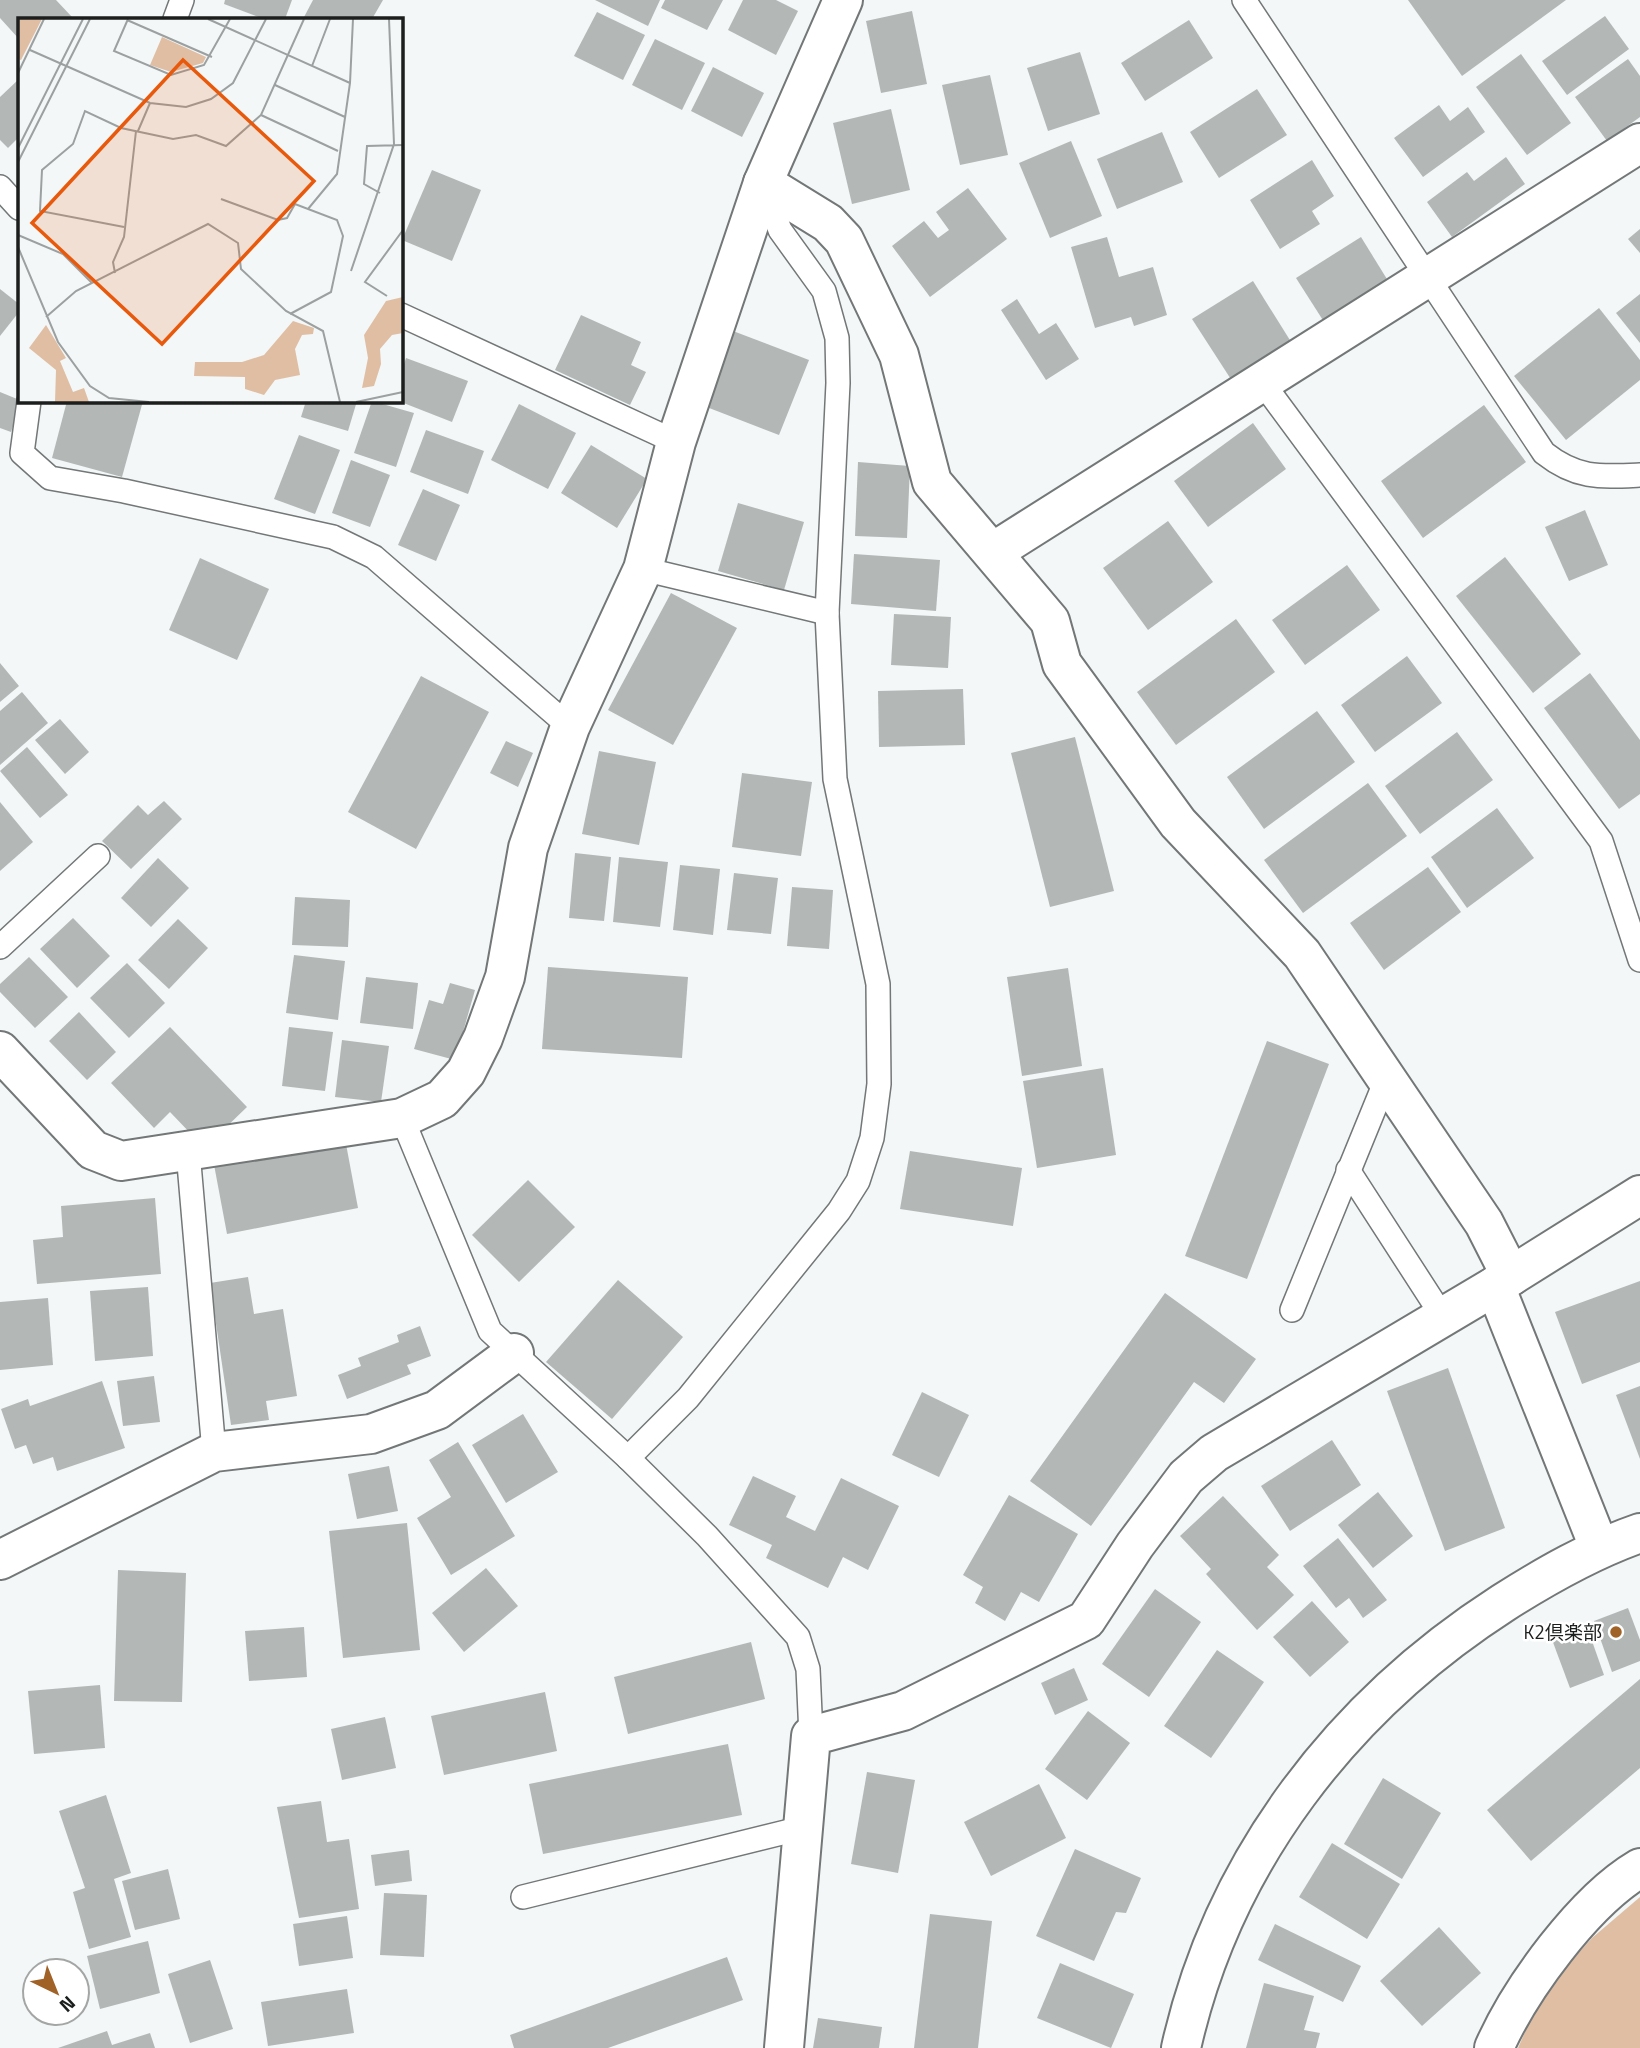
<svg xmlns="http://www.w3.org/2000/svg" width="1640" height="2048" viewBox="0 0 1640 2048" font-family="'Titillium Web','Noto Sans JP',sans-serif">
  <rect width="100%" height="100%" fill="#f3f7f7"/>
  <polygon fill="#e0bea3" points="1640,1897 1640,2048 1518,2048 1542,1993 1592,1938"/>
  <g fill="#b3b8b7">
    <polygon points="0,0 56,0 72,17 19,19 19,39 0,18"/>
    <polygon points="225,0 292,0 285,19 264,19 224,4"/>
    <polygon points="313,0 383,0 372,19 303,19"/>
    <polygon points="595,0 660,0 648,26"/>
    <polygon points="665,0 723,0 707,30 661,8"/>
    <polygon points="743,0 776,0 798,11 776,55 728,30"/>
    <polygon points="1408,0 1566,0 1462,76"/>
    <polygon points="912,11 927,84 881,93 866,21"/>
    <polygon points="597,12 645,35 623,80 574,56"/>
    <polygon points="1605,16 1629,49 1567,95 1542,61"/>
    <polygon points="1189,20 1213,58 1145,101 1121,63"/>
    <polygon points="655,39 705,63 682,110 632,85"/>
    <polygon points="1080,52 1100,114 1048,131 1027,68"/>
    <polygon points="1521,54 1571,123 1527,155 1476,87"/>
    <polygon points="1628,59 1640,76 1640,117 1607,141 1575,97"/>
    <polygon points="713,67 764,93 742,137 691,111"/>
    <polygon points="990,75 1008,155 960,165 942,85"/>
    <polygon points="19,79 19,137 8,148 0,140 0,97"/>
    <polygon points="1257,89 1287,135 1219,178 1190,132"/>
    <polygon points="1439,105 1450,121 1468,107 1485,132 1423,177 1394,138"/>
    <polygon points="891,109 910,190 852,204 833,123"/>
    <polygon points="1162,132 1183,182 1117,209 1097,159"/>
    <polygon points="1071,141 1102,216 1050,238 1019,163"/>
    <polygon points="1506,157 1525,184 1452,237 1427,202 1467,172 1474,181"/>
    <polygon points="1312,160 1334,196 1312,211 1320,224 1280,249 1250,200"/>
    <polygon points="432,170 481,190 452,261 402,240"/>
    <polygon points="968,188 1007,239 930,297 892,246 924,221 938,238 949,230 936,212"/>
    <polygon points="1640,229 1640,253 1628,239"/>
    <polygon points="1107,237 1119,277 1153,267 1167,315 1134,326 1131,317 1095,328 1071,247"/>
    <polygon points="1361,237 1390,284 1326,325 1296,278"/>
    <polygon points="1253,281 1293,345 1234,384 1192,319"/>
    <polygon points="0,289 19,304 19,312 0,336"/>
    <polygon points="1640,294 1640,343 1616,313"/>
    <polygon points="1017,299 1039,334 1056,323 1079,359 1046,380 1001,310"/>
    <polygon points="1599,308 1640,360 1640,380 1566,440 1514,376"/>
    <polygon points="581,315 641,342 631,365 646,372 630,405 555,370"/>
    <polygon points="733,331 809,360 779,435 704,406"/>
    <polygon points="406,358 468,381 452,422 401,402 401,373"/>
    <polygon points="0,392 22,401 11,432 0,428"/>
    <polygon points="67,401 143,401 122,477 52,458"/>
    <polygon points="306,401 357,401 348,431 301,417"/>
    <polygon points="372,401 414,413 396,467 354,453"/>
    <polygon points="519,404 576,433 548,489 491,460"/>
    <polygon points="1484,405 1526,462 1423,538 1381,481"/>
    <polygon points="1253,423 1286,469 1208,527 1174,481"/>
    <polygon points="426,430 484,451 468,494 410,472"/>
    <polygon points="299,435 340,450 315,514 274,499"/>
    <polygon points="591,445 647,479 617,528 561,493"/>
    <polygon points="351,460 390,475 370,527 332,513"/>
    <polygon points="858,462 910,466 907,538 855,536"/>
    <polygon points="423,489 460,505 436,561 398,545"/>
    <polygon points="738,503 804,522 784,590 718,571"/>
    <polygon points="1585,510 1608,565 1569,581 1545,527"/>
    <polygon points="1168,521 1213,582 1148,630 1103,568"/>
    <polygon points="854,554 940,560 936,611 851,604"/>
    <polygon points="1505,557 1581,654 1533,693 1456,596"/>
    <polygon points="200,558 269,589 237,660 169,630"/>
    <polygon points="1347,565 1380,610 1305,665 1272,620"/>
    <polygon points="671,593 737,628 673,745 608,710"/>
    <polygon points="894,614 951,617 948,668 891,665"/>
    <polygon points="1236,619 1275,672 1176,745 1137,692"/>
    <polygon points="1407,656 1442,703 1375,752 1341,705"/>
    <polygon points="0,663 19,686 0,702"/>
    <polygon points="1590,673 1640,740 1640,794 1619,809 1544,708"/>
    <polygon points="421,676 489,712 416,849 348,812"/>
    <polygon points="963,689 965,745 879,747 878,691"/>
    <polygon points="22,692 48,723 0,765 0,711"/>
    <polygon points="1317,711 1355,762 1264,829 1227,777"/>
    <polygon points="60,719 89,752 65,774 35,740"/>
    <polygon points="1457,732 1493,780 1420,834 1385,786"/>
    <polygon points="1075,737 1114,891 1050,907 1011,753"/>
    <polygon points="506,741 533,753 518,787 490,773"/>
    <polygon points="27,747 68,795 40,818 0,771"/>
    <polygon points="599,751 656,762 639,845 582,834"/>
    <polygon points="742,773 812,782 801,856 732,847"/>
    <polygon points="1368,783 1407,836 1303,913 1264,860"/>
    <polygon points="164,801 182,819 131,869 102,841 138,805 148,815"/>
    <polygon points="0,802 33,842 0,871"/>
    <polygon points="1497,808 1534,858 1467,908 1431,857"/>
    <polygon points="575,853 611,857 604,921 569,918"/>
    <polygon points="619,857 668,862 660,927 613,922"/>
    <polygon points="158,858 189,888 151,927 121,898"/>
    <polygon points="680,865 720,869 713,935 673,930"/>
    <polygon points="1428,867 1461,912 1384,970 1350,923"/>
    <polygon points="734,873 778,878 771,934 727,930"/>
    <polygon points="792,887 833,890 829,949 787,946"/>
    <polygon points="295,897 350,900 348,947 292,945"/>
    <polygon points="73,918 110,956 77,988 40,949"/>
    <polygon points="178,919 208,948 169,989 138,960"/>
    <polygon points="294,955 345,961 338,1020 286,1013"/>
    <polygon points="29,957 68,997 35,1028 0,992 0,984"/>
    <polygon points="127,963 165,1003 129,1038 90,998"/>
    <polygon points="548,967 688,977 682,1058 542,1049"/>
    <polygon points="1068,968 1082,1066 1022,1076 1007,977"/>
    <polygon points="366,977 418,983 413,1029 360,1023"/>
    <polygon points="450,983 475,990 455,1060 414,1049 429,1000 443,1004"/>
    <polygon points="79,1012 116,1052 87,1080 49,1041"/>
    <polygon points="170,1027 247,1107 220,1133 194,1137 170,1112 154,1128 111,1083"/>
    <polygon points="289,1027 333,1032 325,1091 282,1086"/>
    <polygon points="342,1040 389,1046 381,1102 335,1097"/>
    <polygon points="1267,1041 1329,1064 1247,1279 1185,1256"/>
    <polygon points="1103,1068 1116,1155 1037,1168 1023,1081"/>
    <polygon points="343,1128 358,1208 227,1234 212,1154"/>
    <polygon points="910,1151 1022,1168 1013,1226 900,1209"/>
    <polygon points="528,1180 575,1227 519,1282 472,1235"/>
    <polygon points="155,1198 161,1274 37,1284 33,1240 63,1237 61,1206"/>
    <polygon points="248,1277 254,1314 283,1309 297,1396 266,1401 269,1420 231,1425 210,1283"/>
    <polygon points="618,1280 683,1337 612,1419 546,1362"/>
    <polygon points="1640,1281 1640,1362 1582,1384 1555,1312"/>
    <polygon points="148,1287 153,1356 95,1361 90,1291"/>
    <polygon points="1165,1293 1256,1359 1224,1403 1194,1382 1091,1526 1030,1481"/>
    <polygon points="48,1298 53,1365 0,1370 0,1302"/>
    <polygon points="420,1326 431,1356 407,1365 411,1374 347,1399 338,1375 361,1366 358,1358 399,1342 397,1335"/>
    <polygon points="1448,1368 1505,1528 1445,1551 1387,1391"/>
    <polygon points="154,1376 160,1422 123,1426 117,1381"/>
    <polygon points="102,1381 125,1448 57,1471 53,1457 33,1464 26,1445 15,1449 1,1409 28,1399 30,1406"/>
    <polygon points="1640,1386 1640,1459 1616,1395"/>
    <polygon points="922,1392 969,1415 939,1477 892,1455"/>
    <polygon points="523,1414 558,1472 506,1503 472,1445"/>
    <polygon points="1332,1440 1361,1485 1290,1531 1261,1486"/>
    <polygon points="458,1442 515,1536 451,1575 417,1518 451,1497 429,1460"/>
    <polygon points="389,1466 398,1511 357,1519 348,1474"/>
    <polygon points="753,1476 796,1496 786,1517 815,1531 841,1478 899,1506 868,1570 843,1557 828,1588 766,1558 772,1545 729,1525"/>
    <polygon points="1378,1492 1413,1536 1373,1568 1338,1525"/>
    <polygon points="1009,1495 1078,1534 1039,1602 1021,1592 1005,1621 975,1603 983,1587 963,1575"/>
    <polygon points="1223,1496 1279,1555 1267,1567 1294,1595 1257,1630 1206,1574 1211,1569 1180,1536"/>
    <polygon points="407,1523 420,1650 343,1658 329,1531"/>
    <polygon points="1338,1538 1387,1600 1363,1618 1349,1598 1336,1608 1303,1566"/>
    <polygon points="486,1568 518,1606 464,1652 432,1613"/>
    <polygon points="118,1570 186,1573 182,1702 114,1701"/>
    <polygon points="1155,1589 1201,1622 1149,1697 1102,1664"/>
    <polygon points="1312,1601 1349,1642 1310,1677 1273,1637"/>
    <polygon points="1628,1608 1640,1640 1640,1661 1612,1672 1594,1621"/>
    <polygon points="1586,1624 1604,1675 1570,1688 1551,1637"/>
    <polygon points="304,1627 307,1677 249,1681 245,1631"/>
    <polygon points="751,1642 765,1699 628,1734 614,1677"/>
    <polygon points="1217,1650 1264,1682 1211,1758 1164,1726"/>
    <polygon points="1074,1668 1088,1700 1055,1715 1041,1683"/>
    <polygon points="1640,1679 1640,1768 1531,1861 1487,1810"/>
    <polygon points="100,1685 105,1748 34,1754 28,1691"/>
    <polygon points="545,1692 557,1751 444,1775 431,1716"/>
    <polygon points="1088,1711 1130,1743 1087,1800 1045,1769"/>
    <polygon points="385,1717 396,1768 342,1780 331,1729"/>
    <polygon points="728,1744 742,1815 543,1854 529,1784"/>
    <polygon points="867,1772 915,1780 898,1873 851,1864"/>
    <polygon points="1383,1778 1441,1813 1402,1879 1344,1844"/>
    <polygon points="1039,1784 1066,1838 991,1876 964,1822"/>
    <polygon points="106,1795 131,1873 114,1879 131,1937 89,1949 73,1892 85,1888 59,1811"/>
    <polygon points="321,1801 327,1842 349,1839 359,1909 299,1918 277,1807"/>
    <polygon points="1332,1843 1400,1884 1367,1939 1299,1897"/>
    <polygon points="1075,1849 1141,1878 1126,1913 1116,1912 1094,1961 1036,1936"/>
    <polygon points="409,1850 412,1881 375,1886 371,1855"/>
    <polygon points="168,1869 180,1919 135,1930 122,1881"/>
    <polygon points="384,1893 427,1895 424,1957 380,1955"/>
    <polygon points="930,1914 992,1921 978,2048 914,2048"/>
    <polygon points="347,1916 353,1958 299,1966 293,1924"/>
    <polygon points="1275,1924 1361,1966 1343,2002 1258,1960"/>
    <polygon points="1439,1927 1481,1973 1422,2026 1380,1981"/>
    <polygon points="148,1941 160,1993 100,2009 87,1956"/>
    <polygon points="727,1957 743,2000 608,2048 514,2048 510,2035"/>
    <polygon points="210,1960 233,2029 190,2043 168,1974"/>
    <polygon points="1060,1963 1134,1994 1111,2048 1037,2018"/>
    <polygon points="1264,1983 1314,1996 1304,2030 1320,2033 1316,2048 1246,2048"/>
    <polygon points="347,1989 354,2033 268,2046 261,2002"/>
    <polygon points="818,2018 882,2027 879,2048 813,2048"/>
    <polygon points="107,2031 112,2045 150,2033 155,2048 58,2048"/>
  </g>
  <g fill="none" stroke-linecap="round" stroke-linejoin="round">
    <defs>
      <g id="service">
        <path d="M1244 0 1544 453C1577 479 1600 477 1640 475"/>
        <polyline points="175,19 182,0"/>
        <polyline points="0,187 19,208"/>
        <polyline points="401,315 676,442"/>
        <polyline points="1262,382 1601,841 1640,960"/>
        <polyline points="29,401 22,453 50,478 124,491 333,537 374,557 570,727"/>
        <polyline points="643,569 827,613"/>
        <polyline points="0,947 98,856"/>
        <polyline points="402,1118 490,1331 628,1458 707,1536 798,1637 808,1669 811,1736"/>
        <polyline points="188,1152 214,1452"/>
        <polyline points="1348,1170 1443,1317"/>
        <polyline points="1292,1310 1386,1080"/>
        <polyline points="628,1458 688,1398 839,1211 858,1181 872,1138 879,1084 878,984 835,779 827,613 838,383 837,338 824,291 780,230 763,185"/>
        <polyline points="523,1897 802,1828"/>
      </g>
      <g id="minor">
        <polyline points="763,183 828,223 844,240 899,355 932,482 1050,621 1062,664 1178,823 1302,954 1484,1223 1511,1276"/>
        <polyline points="993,552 1640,143"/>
        <polyline points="0,1051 93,1150 121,1161 402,1118 442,1099 466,1072 483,1038 505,977 528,848 570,727 643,569 676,442 763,183 843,0"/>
        <polyline points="1495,1286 1599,1547"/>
        <polyline points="0,1560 214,1452 371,1434 437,1410 514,1353"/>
        <polyline points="784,2048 811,1736 903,1711 1086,1620 1135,1545 1186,1477 1214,1453 1495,1286 1640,1195"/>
        <path d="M1494 2048C1520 1989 1584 1901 1640 1868"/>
      </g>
      <path id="tertiary" d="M1181 2048C1223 1860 1343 1706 1503 1603 1547 1575 1591 1550 1640 1533"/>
    </defs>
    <use href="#service" stroke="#737777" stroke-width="26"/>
    <use href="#minor" stroke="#737777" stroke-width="42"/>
    <use href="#tertiary" stroke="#737777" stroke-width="42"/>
    <use href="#service" stroke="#fff" stroke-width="23"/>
    <use href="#minor" stroke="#fff" stroke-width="38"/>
    <use href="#tertiary" stroke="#fff" stroke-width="38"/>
  </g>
  <circle fill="#a16228" stroke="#fff" stroke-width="2.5" cx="1616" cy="1632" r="7"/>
  <g text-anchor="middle" stroke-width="5" stroke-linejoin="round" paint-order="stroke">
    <g font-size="19" fill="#1c1e1e" stroke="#fff" text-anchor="end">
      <text x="1602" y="1639">K2倶楽部</text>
    </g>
  </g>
  <g transform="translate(18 18)">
    <rect width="385" height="385" fill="#f3f7f7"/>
    <path d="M0 1H24L3 42 0 41ZM144 19 188 39 185 45 153 54 132 47ZM385 279V315L374 317 362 331 363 346 356 368 344 370 350 340 346 317 368 283ZM275 303 296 310 295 316 284 317 277 331 282 357 257 362 246 377 227 371V359L176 358 177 344H224L246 337ZM28 307 48 340 42 343 55 374 66 370 71 384H37L38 352 11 330Z" fill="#e0bea3"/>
    <path fill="none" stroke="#9da0a0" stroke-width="2" d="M110 1 96 33 153 57 186 47 212 1M190 1 332 65M109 2 194 39M12 32 132 85 168 89 193 81 215 65 248 1M294 48 312 1M0 55 26 1M257 67 327 99M243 97 320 133M120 113 132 85M0 130 65 1M0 144 72 1M362 175 346 166 349 128 385 127M203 181 260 202 269 200 277 186 319 202 325 218 313 274 272 296M290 191 319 156 332 65 335 1M106 209 22 193 24 152 55 126 67 93 103 110 155 121 178 117 208 128 243 97 286 1M0 217 45 236 74 265M0 229 40 324 72 368 91 380 131 384M333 253 376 126 371 1M97 255 95 244 106 219 118 113M369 278 347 264 385 212M28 299 58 273 190 206 220 225 223 251 268 293 305 313 322 384M338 384 385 374"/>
    <path fill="#e8590c" fill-opacity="0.15" stroke="#e8590c" stroke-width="3.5" d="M165 42 296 163 144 326 14 205Z"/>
    <rect width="385" height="385" fill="none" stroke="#1c1e1e" stroke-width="3.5"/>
  </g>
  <g transform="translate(56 1992) rotate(137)"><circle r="33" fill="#ffffff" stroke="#a4a5a5" stroke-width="2"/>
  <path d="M0-5L12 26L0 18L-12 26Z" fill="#a16228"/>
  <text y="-10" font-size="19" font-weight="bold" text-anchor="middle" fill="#1c1e1e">N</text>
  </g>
</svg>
